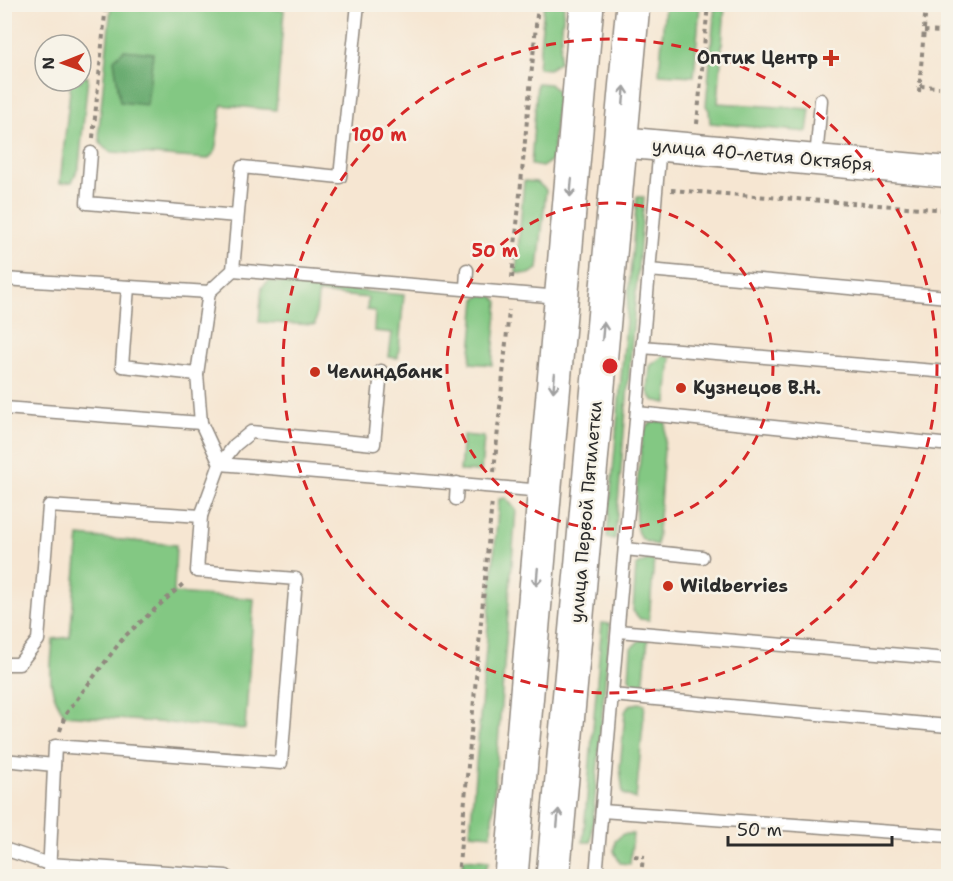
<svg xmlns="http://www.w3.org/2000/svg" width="953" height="881" viewBox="0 0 953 881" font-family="'Shantell Sans',sans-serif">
  <rect width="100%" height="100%" fill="#f7f3e8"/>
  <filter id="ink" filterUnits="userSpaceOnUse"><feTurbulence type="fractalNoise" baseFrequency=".0167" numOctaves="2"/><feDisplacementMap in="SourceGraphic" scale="12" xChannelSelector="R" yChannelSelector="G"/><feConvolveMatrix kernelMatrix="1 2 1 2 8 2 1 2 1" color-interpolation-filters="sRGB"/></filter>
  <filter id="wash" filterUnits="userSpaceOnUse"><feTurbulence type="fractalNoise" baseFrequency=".008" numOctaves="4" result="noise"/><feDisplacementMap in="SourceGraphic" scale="24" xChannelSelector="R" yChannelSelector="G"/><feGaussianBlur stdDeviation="1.35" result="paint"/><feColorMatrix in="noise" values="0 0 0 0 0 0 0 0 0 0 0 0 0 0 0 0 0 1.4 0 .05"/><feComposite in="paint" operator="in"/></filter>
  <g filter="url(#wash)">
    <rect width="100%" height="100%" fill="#f6e6d2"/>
    <g fill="#83c883" stroke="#577a57" stroke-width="1.5">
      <path d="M237 4 284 10 276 110 222 105 215 152 208 159 112 152C99 147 99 142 99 129L111 5Z"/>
      <polygon points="544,5 564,5 559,62 549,69 538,68"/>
      <polygon points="665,5 700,5 694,76 659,74"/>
      <polygon points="725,5 718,103 810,109 807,132 710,123 709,110 706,106 715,5"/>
      <polygon points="81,76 88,77 79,166 72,182 60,183 71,81 81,81"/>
      <polygon points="537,83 550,84 558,92 552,160 542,167 531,165"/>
      <polygon points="524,181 537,182 546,190 538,269 529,274 516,273"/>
      <polygon points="637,197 644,197 615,539 607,538"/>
      <polygon points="269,281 319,287 315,325 259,322 262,287"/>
      <polygon points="320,287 404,295 398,358 389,357 392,333 374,331 375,311 367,310 368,298 319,293"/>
      <polygon points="482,295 493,296 498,302 492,365 470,363 476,299"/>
      <polygon points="663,356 671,357 667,403 653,400 648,392 650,366"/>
      <path d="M654 421 666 422 657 545C649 543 641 541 638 533 631 516 641 460 642 439L646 427Z"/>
      <polygon points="463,435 484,437 481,472 460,471"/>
      <polygon points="506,498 516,510 491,835 470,833 499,499"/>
      <path d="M79 536 176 545 174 593 254 599 245 729 65 715C45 688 51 670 53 639L70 637Z"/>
      <polygon points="647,560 654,560 649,620 640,619 633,611 636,566"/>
      <polygon points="602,623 610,624 591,842 583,842"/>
      <polygon points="648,639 643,688 636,687 629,678 631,648 640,640"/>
      <polygon points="639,703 645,704 636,799 623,794 620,768 625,712 629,705"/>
      <polygon points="623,834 633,834 630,864 620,863 614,851 615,841"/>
      <polygon points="463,859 489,861 483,876 462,876"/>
    </g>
    <polygon fill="#6aac71" stroke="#4a6c4e" stroke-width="1.5" points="124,50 153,53 147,105 120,102 114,59"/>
  </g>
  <g filter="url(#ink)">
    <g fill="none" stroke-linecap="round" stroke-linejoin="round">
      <defs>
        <g id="service">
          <polyline points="91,153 87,203 237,216"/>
          <polyline points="816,160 821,100"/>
          <polyline points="233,270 560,297"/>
          <polyline points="649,270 948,297"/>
          <polyline points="4,279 209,292"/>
          <polyline points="128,287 122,366 197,374"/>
          <polyline points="466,288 467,270"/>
          <polyline points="642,347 948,372"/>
          <polyline points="381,371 374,444 251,432 235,445 220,464 544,491"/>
          <polyline points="4,408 201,423"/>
          <polyline points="637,413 941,444"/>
          <polyline points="456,499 457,483"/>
          <polyline points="625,549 702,557"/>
          <polyline points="618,631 948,659"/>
          <polyline points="4,664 19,664 38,640 49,506 201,516"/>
          <polyline points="612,695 948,726"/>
          <polyline points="4,760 54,765"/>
          <polyline points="602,811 948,836"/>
          <polyline points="4,849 49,864 226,876"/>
          <polyline points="49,876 55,746 281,763 296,579 197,571 201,516 220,464 201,423 197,374 209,292 233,270 242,167 340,177 358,4"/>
          <polyline points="596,876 660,146"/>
        </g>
        <polyline id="tertiary" points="620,142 948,172"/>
        <g id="primary">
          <polyline points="511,876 587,4"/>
          <polyline points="553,876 633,4"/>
        </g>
      </defs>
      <use href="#service" stroke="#90887e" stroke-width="15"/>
      <use href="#tertiary" stroke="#90887e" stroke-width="33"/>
      <use href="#primary" stroke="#90887e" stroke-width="36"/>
      <g stroke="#90887e" stroke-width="4" stroke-dasharray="4.5 4.5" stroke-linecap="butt">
        <polyline points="924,31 944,32"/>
        <polyline points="920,86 939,87"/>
        <polyline points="919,92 926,4"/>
        <polyline points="697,124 708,4"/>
        <polyline points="93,138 106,4"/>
        <polyline points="671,190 948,210"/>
        <polyline points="512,278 538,4"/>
        <polyline points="494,472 509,310"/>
        <polyline points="60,731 65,715 124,637 185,582"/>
        <polyline points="634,856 645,857"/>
        <polyline points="458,876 492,501"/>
        <polyline points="641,876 643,857"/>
      </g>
      <use href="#service" stroke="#fff" stroke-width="12"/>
      <use href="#tertiary" stroke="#fff" stroke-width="30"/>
      <use href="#primary" stroke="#fff" stroke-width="33"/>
    </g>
    <defs><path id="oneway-shaft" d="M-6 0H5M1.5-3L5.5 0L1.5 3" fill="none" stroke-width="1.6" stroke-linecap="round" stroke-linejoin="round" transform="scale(1.5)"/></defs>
    <g stroke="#a0a0a0">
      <use href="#oneway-shaft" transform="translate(624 95) rotate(-85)"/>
      <use href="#oneway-shaft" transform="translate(571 188) rotate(95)"/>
      <use href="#oneway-shaft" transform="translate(603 331) rotate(-85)"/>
      <use href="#oneway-shaft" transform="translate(554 383) rotate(95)"/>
      <use href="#oneway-shaft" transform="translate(537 577) rotate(95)"/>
      <use href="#oneway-shaft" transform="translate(558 818) rotate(-85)"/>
    </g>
  </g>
  <g fill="none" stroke="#d62828" stroke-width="3" stroke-dasharray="10 8">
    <circle cx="610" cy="366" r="163"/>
    <circle cx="610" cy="366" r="327"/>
  </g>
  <g fill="#c8321e" stroke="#f7f3e8" stroke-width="2">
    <path d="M828 49h6v6h6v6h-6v6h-6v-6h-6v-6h6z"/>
    <circle cx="315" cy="372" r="6"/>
    <circle cx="681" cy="388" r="6"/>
    <circle cx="668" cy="586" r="6"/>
  </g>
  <g text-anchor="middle" stroke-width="5" stroke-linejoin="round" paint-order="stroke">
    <g font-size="18" font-weight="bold" fill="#2b2b2b" stroke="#f7f3e8" text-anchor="start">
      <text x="818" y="64" text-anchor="end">Оптик Центр</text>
      <text x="327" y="378">Челиндбанк</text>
      <text x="693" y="394">Кузнецов В.Н.</text>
      <text x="680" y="592">Wildberries</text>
    </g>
    <g font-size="18" fill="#2b2b2b" stroke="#f7f3e8">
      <text transform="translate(762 155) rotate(5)" y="6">улица 40-летия Октября</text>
      <text transform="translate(586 512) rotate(-85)" y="6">улица Первой Пятилетки</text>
    </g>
  </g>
  <circle cx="610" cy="366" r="9" fill="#d62828" stroke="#f7f3e8" stroke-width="3"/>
  <g font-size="18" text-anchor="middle" font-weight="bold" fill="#d62828" stroke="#f7f3e8" stroke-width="5" stroke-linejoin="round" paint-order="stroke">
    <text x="379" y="141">100 m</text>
    <text x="495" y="257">50 m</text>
  </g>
  <rect width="953" height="881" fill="none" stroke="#f7f3e8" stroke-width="24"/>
  <g transform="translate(63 63) rotate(269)"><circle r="28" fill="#f7f3e8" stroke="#a5a39c" stroke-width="1.5"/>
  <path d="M0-4.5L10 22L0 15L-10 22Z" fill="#c8321e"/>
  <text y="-9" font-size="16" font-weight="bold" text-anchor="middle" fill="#2b2b2b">N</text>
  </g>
  <path d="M728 836v9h164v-9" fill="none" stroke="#2b2b2b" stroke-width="3"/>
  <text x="737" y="836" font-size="18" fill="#2b2b2b" stroke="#f7f3e8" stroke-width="4.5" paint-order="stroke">50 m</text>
</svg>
